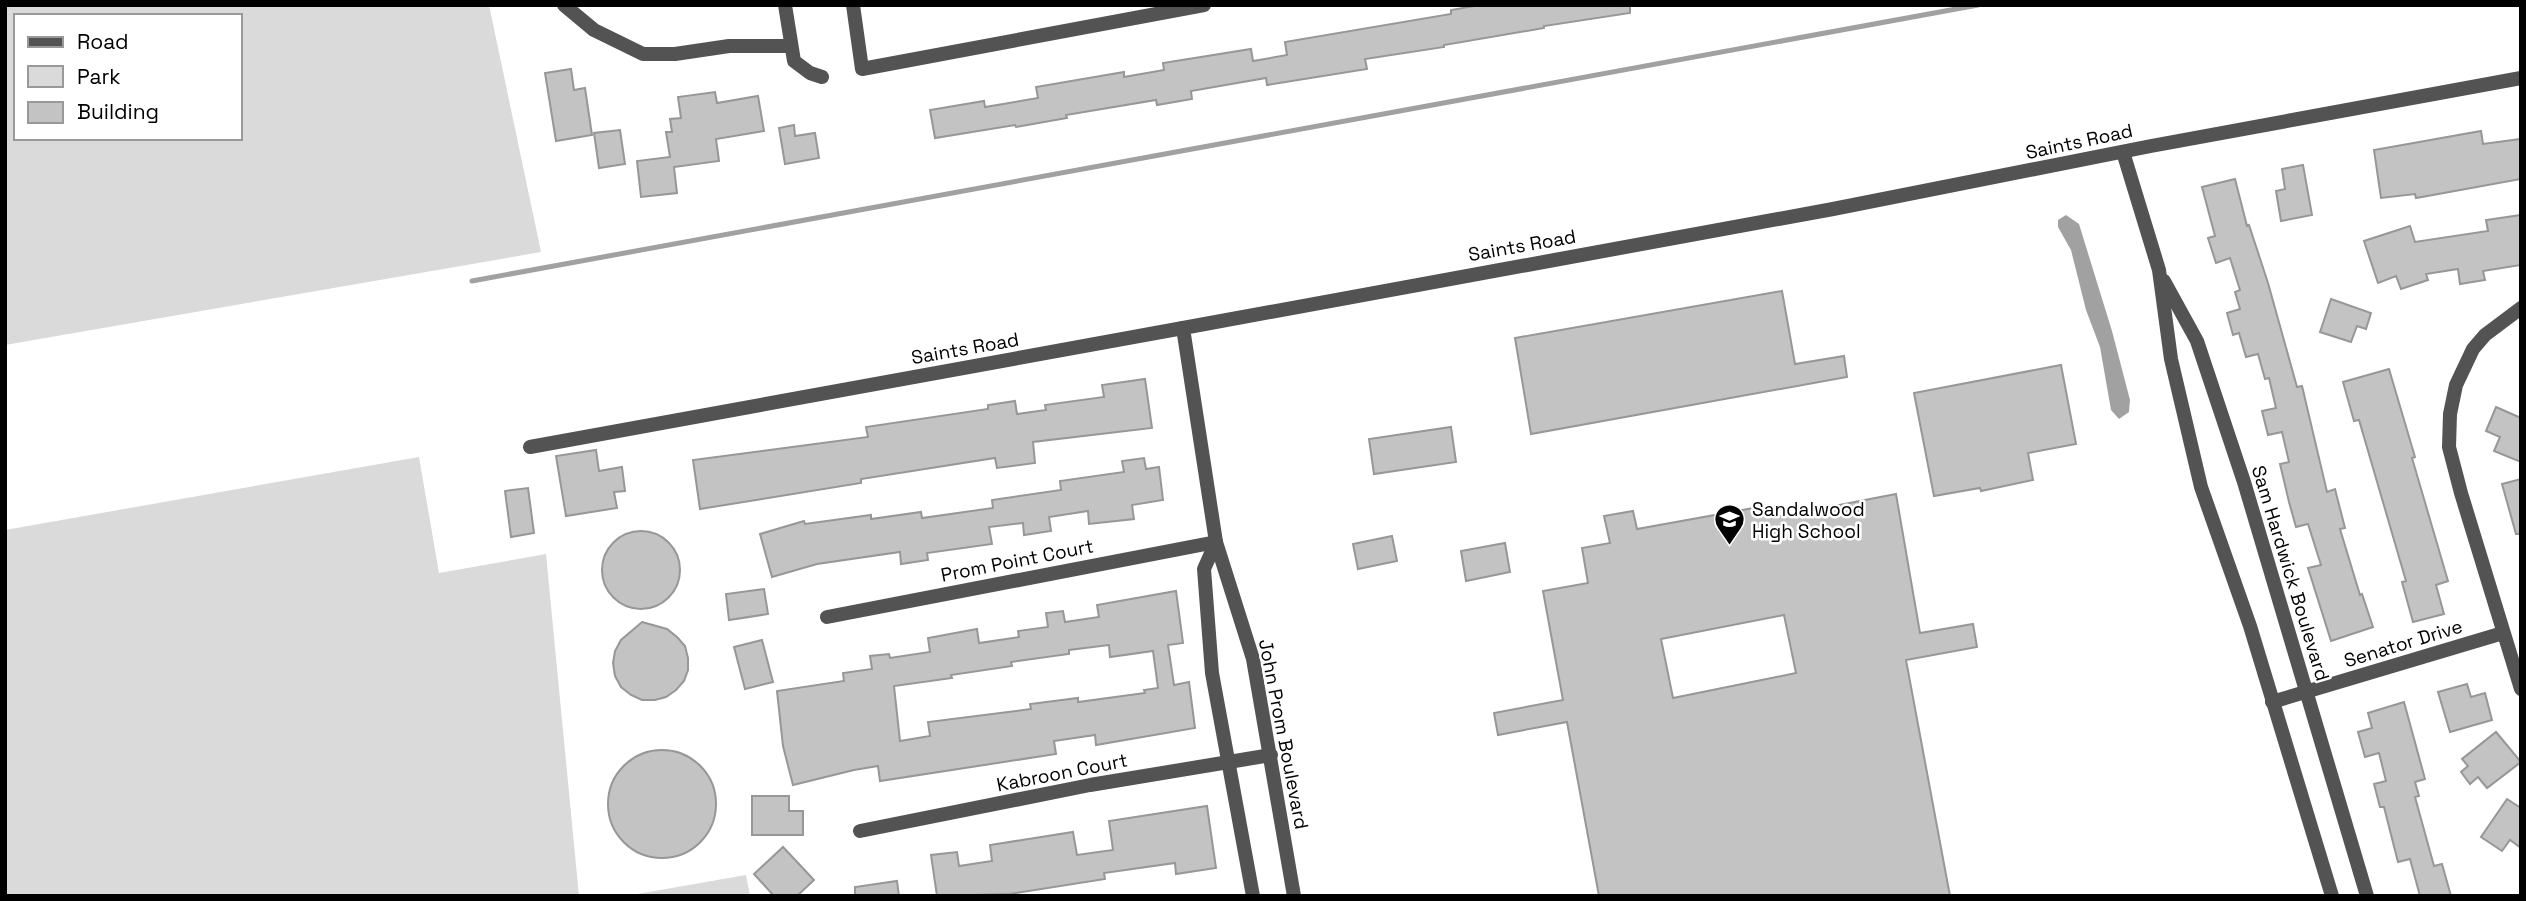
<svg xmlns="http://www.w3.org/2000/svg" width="2526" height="901" viewBox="0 0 2526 901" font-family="'Space Grotesk',sans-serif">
  <rect width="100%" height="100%" fill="#fff"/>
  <g fill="#dadada" fill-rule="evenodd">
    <path d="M5 5H489L541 252 5 345ZM16 16H240V138H16Z"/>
    <polygon points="419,457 439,573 546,554 579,896 5,896 5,530"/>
    <polygon points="746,875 750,896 626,896"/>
  </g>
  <polygon fill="#a1a1a1" points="2066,215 2079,224 2112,331 2130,400 2129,412 2119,419 2111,410 2100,347 2086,310 2071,250 2058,227 2058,220"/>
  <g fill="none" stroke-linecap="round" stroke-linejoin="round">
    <polyline stroke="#a1a1a1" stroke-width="5" points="472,281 1978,5"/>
  </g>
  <g fill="#c3c3c3" stroke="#979797" stroke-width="2" fill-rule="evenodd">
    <polygon points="1480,5 1630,5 1630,13 1544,26 1544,28 1444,45 1444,47 1365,59 1367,69 1267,85 1266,78 1191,91 1192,99 1157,105 1156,100 1066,115 1067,118 1016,127 1015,125 935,138 930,110 984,101 985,107 1038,98 1036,87 1124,72 1124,77 1164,70 1163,63 1251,49 1253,61 1287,55 1285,42 1451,14 1451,10"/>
    <polygon points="571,69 574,90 585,88 592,135 556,141 545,73"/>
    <polygon points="715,92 717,103 758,96 764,131 716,139 719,161 674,167 677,193 641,197 637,161 670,157 666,132 672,132 670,119 681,118 678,97"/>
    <polygon points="794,125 795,136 815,133 819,158 785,164 779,128"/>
    <polygon points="620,130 625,164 599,168 594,133"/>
    <polygon points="2481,131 2483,144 2521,139 2521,179 2416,198 2415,194 2381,198 2374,150"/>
    <polygon points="2303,165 2312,215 2281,221 2276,191 2285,189 2282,169"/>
    <polygon points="2235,179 2247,226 2249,225 2268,283 2297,387 2302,386 2327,492 2335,489 2345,528 2340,529 2360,595 2362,594 2373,627 2331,641 2308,568 2321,565 2308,524 2296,527 2289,502 2280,464 2289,462 2282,432 2268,435 2262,411 2276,408 2269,378 2265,379 2258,354 2246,357 2239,333 2233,335 2227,313 2240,309 2235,292 2240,290 2230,258 2216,263 2208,238 2215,236 2202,187"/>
    <polygon points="2521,215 2521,265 2483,271 2485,280 2460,284 2458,269 2426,274 2428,280 2401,289 2396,276 2378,283 2364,241 2410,226 2415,242 2488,231 2486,220"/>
    <polygon points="1782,291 1795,364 1844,356 1847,377 1531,434 1515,338"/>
    <polygon points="2331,299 2371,313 2366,329 2357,326 2351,342 2320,332"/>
    <polygon points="2061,365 2076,444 2028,453 2033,480 1981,491 1980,488 1934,496 1914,393"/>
    <polygon points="2389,369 2415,457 2412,458 2448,581 2436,585 2444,614 2413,622 2402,582 2406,581 2359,420 2354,421 2343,382"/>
    <polygon points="1145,379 1152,428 1033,442 1035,463 997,468 995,458 861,479 861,483 700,509 693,460 868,437 866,427 988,409 988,405 1015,401 1017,414 1046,410 1045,405 1104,397 1102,385"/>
    <polygon points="2496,407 2521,418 2521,462 2494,451 2500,437 2486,431"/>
    <polygon points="1451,427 1456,462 1374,474 1369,439"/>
    <polygon points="596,450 599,471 622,467 625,491 614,492 617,508 566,516 556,456"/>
    <polygon points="1144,458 1146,469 1159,467 1163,500 1132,505 1134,519 1089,524 1088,511 1049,517 1051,531 1024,535 1023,523 989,527 992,544 927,553 928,560 901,564 900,552 817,564 772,577 760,534 804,521 805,524 871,515 871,519 921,512 922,518 993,508 992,500 1061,490 1060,481 1124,472 1122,461"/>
    <polygon points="2521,479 2521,534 2516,534 2502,484"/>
    <polygon points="528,488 534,533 511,537 505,491"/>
    <path d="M1896 494 1920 633 1973 624 1977 647 1906 660 1950 896H1599L1567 722 1498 735 1494 713 1563 700 1543 591 1588 583 1582 548 1610 543 1604 516 1633 511 1637 529 1770 505 1772 518ZM1784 615 1796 673 1673 698 1661 639Z"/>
    <circle cx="641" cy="570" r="39"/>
    <polygon points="1392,536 1397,561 1358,569 1353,544"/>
    <polygon points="1505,543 1510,572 1466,581 1461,551"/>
    <polygon points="764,589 768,614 729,620 726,594"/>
    <path d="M1176 591 1183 643 1168 645 1174 685 1189 682 1195 728 1096 745 1095 735 1054 741 1056 754 880 781 878 766 854 770 793 785 783 746 777 691 844 681 843 673 872 669 870 656 889 654 890 658 930 652 928 638 977 629 979 643 1019 637 1018 631 1048 627 1046 613 1063 611 1065 622 1099 617 1097 605ZM1109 645 1110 657 1153 651 1158 688 1144 690 1145 693 1078 702V698L1030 704 1031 709 928 722 930 736 900 741 894 686 952 678 951 675 1012 666 1011 662 1069 654V650Z"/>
    <polygon points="642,622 667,629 677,637 685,646 688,658 688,670 684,681 676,690 666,697 655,700 642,700 631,695 621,687 615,676 613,663 615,651 621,640"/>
    <polygon points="762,640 773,682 745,689 734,647"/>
    <polygon points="2467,684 2471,697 2485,693 2492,720 2450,732 2438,692"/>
    <polygon points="2404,702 2425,779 2415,782 2419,796 2415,797 2434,866 2442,864 2451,896 2420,896 2410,859 2398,862 2384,807 2380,807 2374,784 2386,781 2379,753 2365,757 2358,732 2372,728 2368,713"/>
    <polygon points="2496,732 2521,762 2487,788 2478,777 2470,784 2461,772 2468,766 2462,759"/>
    <circle cx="662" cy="804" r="54"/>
    <polygon points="752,796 789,796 789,811 803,811 803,835 752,835"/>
    <polygon points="2507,799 2521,808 2521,848 2510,840 2502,851 2481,837"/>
    <polygon points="1207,806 1216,868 1176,874 1175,863 1104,873 1105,879 1010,894 937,896 931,855 957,852 959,866 992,861 990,845 1073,832 1077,855 1113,850 1109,821"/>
    <polygon points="783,847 814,880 797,896 774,896 754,874"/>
    <polygon points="897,881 899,896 855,896 855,887"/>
  </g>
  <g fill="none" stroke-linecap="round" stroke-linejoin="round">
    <g stroke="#535353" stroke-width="14">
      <polyline points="564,5 594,30 643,54 675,54 729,46 790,46"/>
      <polyline points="785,5 794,61 810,73 822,77"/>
      <polyline points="853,5 862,69 1204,5"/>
      <polyline points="2123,152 2159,270 2171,359 2201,487 2250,626 2332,896"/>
      <polyline points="2164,281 2197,341 2244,482 2367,896"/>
      <polyline points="2521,308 2485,335 2473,349 2456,385 2450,414 2449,447 2461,493 2521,689"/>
      <polyline points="530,447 1183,328"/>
      <polyline points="827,617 1216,542"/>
      <polyline points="2272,702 2503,633"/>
      <polyline points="860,831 1090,785 1271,755"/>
    </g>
    <g stroke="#535353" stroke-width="14">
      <polyline points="1216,542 1204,569 1212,673 1253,896"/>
      <polyline points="1294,896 1253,659 1216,542 1183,328 1833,209 2151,146 2521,78"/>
    </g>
  </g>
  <defs>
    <symbol id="school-pin" viewBox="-11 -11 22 30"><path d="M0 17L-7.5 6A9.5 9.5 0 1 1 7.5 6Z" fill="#000" stroke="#fff"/><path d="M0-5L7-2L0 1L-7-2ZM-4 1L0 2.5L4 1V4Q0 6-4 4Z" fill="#fff"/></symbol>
  </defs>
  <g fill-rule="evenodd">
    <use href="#school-pin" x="1712" y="502" width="35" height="47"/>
  </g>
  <g text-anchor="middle" stroke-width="5" stroke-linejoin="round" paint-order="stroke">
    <g font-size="19" fill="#000" stroke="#fff">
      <text transform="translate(2079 141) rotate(-12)" y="7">Saints Road</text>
      <text transform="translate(1522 245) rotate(-10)" y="7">Saints Road</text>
      <text transform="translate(965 348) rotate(-10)" y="7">Saints Road</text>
      <text transform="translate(1017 560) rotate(-11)" y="7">Prom Point Court</text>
      <text transform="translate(2291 573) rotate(73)" y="7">Sam Hardwick Boulevard</text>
      <text transform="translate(2403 643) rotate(-17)" y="7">Senator Drive</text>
      <text transform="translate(1284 734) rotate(79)" y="7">John Prom Boulevard</text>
      <text transform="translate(1062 772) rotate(-11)" y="7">Kabroon Court</text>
    </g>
    <g font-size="19" fill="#000" stroke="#fff" text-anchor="start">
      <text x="1752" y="516">Sandalwood<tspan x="1752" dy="22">High School</tspan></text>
    </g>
  </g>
  <rect width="2526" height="901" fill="none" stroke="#000000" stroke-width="14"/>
  <rect x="14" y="14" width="228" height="126" fill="#ffffff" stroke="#999999" stroke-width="2"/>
  <rect x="28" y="37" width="35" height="10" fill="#535353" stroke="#999999" stroke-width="2"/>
  <text x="77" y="49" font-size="21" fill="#000000">Road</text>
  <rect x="28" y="66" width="35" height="21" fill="#dadada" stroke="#999999" stroke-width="2"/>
  <text x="77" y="84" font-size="21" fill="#000000">Park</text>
  <rect x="28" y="102" width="35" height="21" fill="#c3c3c3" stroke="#999999" stroke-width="2"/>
  <text x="77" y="119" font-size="21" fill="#000000">Building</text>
</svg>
